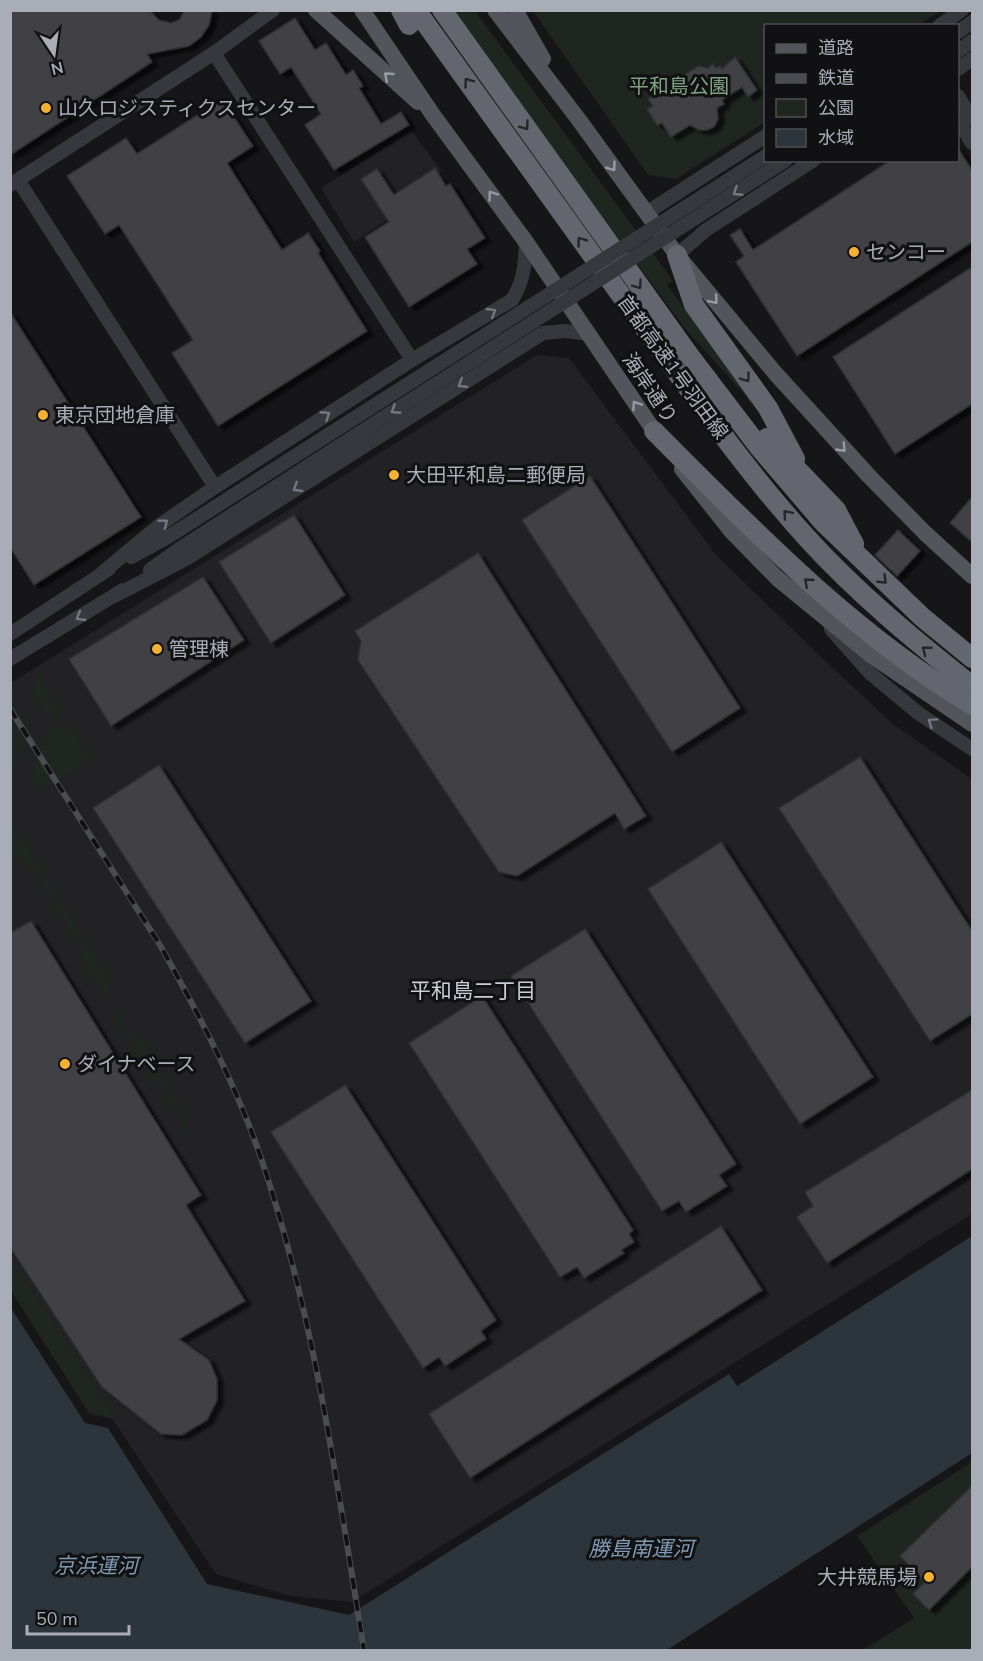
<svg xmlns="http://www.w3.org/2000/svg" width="983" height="1661" viewBox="0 0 983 1661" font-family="'Nunito Sans','Noto Sans JP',sans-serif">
  <defs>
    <filter id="shadow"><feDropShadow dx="6" dy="4" stdDeviation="1.5" flood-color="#0009"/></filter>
  </defs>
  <rect width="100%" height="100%" fill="#161618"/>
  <g fill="#222225">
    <polygon points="411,131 448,179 354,242 321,188"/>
    <polygon points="537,355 569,358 716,555 821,657 893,724 972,779 972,1214 352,1602 291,1596 216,1574 11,1267 11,683"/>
  </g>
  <g fill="#1e261f">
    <path d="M451 11H475L673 281 667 285 709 343C727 356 747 387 753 408L744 394 686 330Z"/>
    <polygon points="533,11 941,11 918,25 766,26 765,122 676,179 648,175"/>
    <polygon points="37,670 61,712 57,720 45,714 32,692"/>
    <polygon points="11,702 27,721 28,729 15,768 11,761"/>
    <path d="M68 723 92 760 40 791 32 783C32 769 38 744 46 732 51 726 61 725 68 723Z"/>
    <path d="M11 821 108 976 112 996 106 999 83 967 81 949 32 870C9 857 7 846 11 821Z"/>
    <polygon points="114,1008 127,1028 144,1040 157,1061 180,1105 196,1144 108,1009"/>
    <polygon points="10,1256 11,1256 116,1420 89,1413 11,1291"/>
    <polygon points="972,1462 972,1650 863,1650 914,1618 857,1536"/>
  </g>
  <polygon fill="#2c353c" points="972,1236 972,1453 667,1650 11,1650 11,1308 85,1423 108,1428 207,1584 349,1615 729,1374 737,1386"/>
  <g fill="#404145" stroke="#303034" stroke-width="1.5" filter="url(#shadow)">
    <polygon points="10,10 149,10 159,20 171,23 179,20 185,10 212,10 209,25 201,37 189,46 147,54 152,62 10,155"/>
    <polygon points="295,18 315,50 326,43 346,75 353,70 363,86 359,88 381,124 401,112 409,125 334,170 305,125 321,114 291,67 280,74 259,41"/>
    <polygon points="735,57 757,90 748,97 742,87 722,100 724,104 717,108 718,119 714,127 707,130 699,130 690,125 671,137 662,123 657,125 647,109 653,106 648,99 698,66 708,68 713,64 716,68 720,66 722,69"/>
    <polygon points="222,99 253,146 227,163 282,250 308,233 320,251 318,253 367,331 218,426 172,353 193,340 119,225 105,234 67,176 126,138 137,154"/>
    <polygon points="957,147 972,170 972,242 797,356 736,262 744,256 730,235 740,229 753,250 891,160 957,160"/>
    <polygon points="435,168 446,186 450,184 485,238 467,249 477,264 409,307 365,237 389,222 361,179 377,169 394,195"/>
    <polygon points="972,267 972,404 895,454 833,357"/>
    <polygon points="10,312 141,517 34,585 10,547"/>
    <polygon points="590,476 740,708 672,752 522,520"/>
    <polygon points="972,497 972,542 950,523"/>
    <polygon points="294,515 345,595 271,643 219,562"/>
    <polygon points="898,530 920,551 897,576 875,555"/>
    <polygon points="478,553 646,816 624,829 615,813 517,876 499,872 358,660 361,641 355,631"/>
    <polygon points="203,577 244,640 111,726 69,659"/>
    <polygon points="860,757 972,931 972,1014 930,1041 779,808"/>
    <polygon points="159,765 311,1001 245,1043 93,808"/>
    <polygon points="721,842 873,1077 800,1124 648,889"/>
    <polygon points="31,921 201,1195 186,1205 245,1301 179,1339 209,1360 217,1379 217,1400 207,1420 182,1435 161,1434 102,1387 10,1247 10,933"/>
    <polygon points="585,929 736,1164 719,1175 727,1186 686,1212 679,1201 662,1211 511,976"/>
    <polygon points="482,996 633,1230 629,1234 634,1242 621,1250 624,1253 584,1278 577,1267 560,1277 409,1043"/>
    <polygon points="345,1085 496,1320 481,1331 486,1339 445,1366 439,1357 423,1368 271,1132"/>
    <polygon points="972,1090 972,1169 827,1263 797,1217 813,1206 805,1192"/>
    <polygon points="721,1226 762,1290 470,1478 429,1414"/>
    <polygon points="972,1486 972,1567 929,1610 913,1594 925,1582 900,1556"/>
  </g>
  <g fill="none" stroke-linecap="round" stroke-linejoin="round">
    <g stroke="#37383d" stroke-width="14">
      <polyline points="273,10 214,53 412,360"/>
      <polyline points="939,26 962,10"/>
      <polyline points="958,32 972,22"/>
      <polyline points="958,51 972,41"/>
      <polyline points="958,69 972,59"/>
      <polyline points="958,96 972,119"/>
      <polyline points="958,120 972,143"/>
      <polyline points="18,180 215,487"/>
      <polyline points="10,185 214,53"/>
      <polyline points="646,213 766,136"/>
      <polyline points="677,255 706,230 814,160"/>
      <polyline points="131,557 168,537 331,433"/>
      <polyline points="150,570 179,549 339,446"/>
      <path d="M102 573 161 524 215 487 412 360 512 300C524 281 525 264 526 242"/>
      <polyline points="116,595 186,559 543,333 565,331 589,334"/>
      <polyline points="831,629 870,673 918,713 972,749"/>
      <polyline points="10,634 109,569"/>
      <polyline points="10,659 123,590"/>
    </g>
    <g stroke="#53555c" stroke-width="16">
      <polyline points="316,10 418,102"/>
      <polyline points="362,10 433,115 526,242 661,441"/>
      <polyline points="495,10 579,120 677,255 775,373 869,476 925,533 972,576"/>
      <polyline points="515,10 543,59"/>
      <polyline points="682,469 732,532 777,578 872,656 972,724"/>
    </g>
    <g stroke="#63666e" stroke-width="20">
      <polyline points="401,10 409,25"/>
      <path d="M416 10C491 115 566 219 641 323 694 396 746 471 807 538 857 593 914 640 972 686"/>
      <polyline points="442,10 689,355 759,447 823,522 922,617 972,658"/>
      <polyline points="677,255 694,305 768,408 795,459"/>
      <path d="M654 431C754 531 851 632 972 705"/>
      <polyline points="767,438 836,510 854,544"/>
    </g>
    <defs>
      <path id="rail" d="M10 709 160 945C198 1013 236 1084 261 1158 315 1317 337 1485 364 1650"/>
    </defs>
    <use href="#rail" stroke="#4a4c52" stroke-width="6"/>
    <use href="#rail" stroke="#111113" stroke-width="4" stroke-dasharray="11" stroke-linecap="butt"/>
    <g stroke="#37383d" stroke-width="14">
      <polyline points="331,433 766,156"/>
      <polyline points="339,446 786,160"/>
    </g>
  </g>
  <defs><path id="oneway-chevron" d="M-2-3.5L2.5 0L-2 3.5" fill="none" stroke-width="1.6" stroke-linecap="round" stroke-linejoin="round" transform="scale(1.5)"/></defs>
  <g stroke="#979ba6">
    <use href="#oneway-chevron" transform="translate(388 76) rotate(-139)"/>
    <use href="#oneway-chevron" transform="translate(612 167) rotate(54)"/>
    <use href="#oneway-chevron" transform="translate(492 195) rotate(-126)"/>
    <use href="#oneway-chevron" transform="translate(714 300) rotate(50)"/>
    <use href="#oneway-chevron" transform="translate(636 405) rotate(-124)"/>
    <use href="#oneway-chevron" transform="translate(842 448) rotate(46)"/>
  </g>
  <g stroke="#26262a">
    <use href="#oneway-chevron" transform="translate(468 82) rotate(-126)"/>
    <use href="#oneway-chevron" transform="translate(525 126) rotate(54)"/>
    <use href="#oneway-chevron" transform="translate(581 241) rotate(-126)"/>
    <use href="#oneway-chevron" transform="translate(638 285) rotate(54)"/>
    <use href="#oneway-chevron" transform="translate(746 378) rotate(55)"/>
    <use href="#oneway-chevron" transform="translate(787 514) rotate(-130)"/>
    <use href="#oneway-chevron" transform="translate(883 580) rotate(44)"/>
    <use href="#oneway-chevron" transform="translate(808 582) rotate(-139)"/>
    <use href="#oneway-chevron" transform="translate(926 650) rotate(-142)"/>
  </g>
  <g stroke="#757881">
    <use href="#oneway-chevron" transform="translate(737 192) rotate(147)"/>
    <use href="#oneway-chevron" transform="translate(492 312) rotate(-31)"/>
    <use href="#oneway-chevron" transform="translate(462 384) rotate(148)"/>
    <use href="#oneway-chevron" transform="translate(395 410) rotate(147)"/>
    <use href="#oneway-chevron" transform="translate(326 415) rotate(-33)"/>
    <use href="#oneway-chevron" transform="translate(297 488) rotate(148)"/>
    <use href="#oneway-chevron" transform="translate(164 523) rotate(-37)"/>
    <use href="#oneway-chevron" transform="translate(80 617) rotate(149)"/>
    <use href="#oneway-chevron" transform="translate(932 722) rotate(-146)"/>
  </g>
  <g fill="#f2b134" stroke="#111113" stroke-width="2">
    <circle cx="46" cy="108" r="6"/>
    <circle cx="854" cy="252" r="6"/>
    <circle cx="43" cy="415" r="6"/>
    <circle cx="394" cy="475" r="6"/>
    <circle cx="157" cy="649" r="6"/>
    <circle cx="65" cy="1064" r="6"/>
    <circle cx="929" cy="1577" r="6"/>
  </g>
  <g text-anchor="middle" stroke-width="6" stroke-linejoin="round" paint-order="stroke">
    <g font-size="20" fill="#7fa381" stroke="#111113">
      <text x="679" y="93">平和島公園</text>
    </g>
    <g font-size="20" fill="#a8adb8" stroke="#111113" text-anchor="start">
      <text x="58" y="115">山久ロジスティクスセンター</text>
      <text x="866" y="259">センコー</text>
      <text x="55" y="422">東京団地倉庫</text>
      <text x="406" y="482">大田平和島二郵便局</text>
      <text x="169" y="656">管理棟</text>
      <text x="77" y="1071">ダイナベース</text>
      <text x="917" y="1584" text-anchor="end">大井競馬場</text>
    </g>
    <g font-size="20" fill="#a8adb8" stroke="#111113">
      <text transform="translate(673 367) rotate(54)" y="7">首都高速1号羽田線</text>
      <text transform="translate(650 388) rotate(56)" y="7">海岸通り</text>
    </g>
    <g font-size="21" fill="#c9ccd4" stroke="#111113">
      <text x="473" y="998">平和島二丁目</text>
    </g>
    <g font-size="21" font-style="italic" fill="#7f9bb3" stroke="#111113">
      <text x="641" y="1556">勝島南運河</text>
      <text x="96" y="1573">京浜運河</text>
    </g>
  </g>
  <rect width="983" height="1661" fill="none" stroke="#a8adb8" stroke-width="24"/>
  <rect x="764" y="24" width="195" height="138" fill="#111113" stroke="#4d4f55" stroke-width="1.5"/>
  <rect x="776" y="44" width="30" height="9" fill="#53555c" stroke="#4d4f55" stroke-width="1.5"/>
  <text x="818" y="54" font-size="18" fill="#a8adb8">道路</text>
  <rect x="776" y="74" width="30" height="9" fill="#4a4c52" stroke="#4d4f55" stroke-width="1.5"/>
  <text x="818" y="84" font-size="18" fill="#a8adb8">鉄道</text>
  <rect x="776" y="99" width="30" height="18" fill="#1e261f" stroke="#4d4f55" stroke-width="1.5"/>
  <text x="818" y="114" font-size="18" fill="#a8adb8">公園</text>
  <rect x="776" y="129" width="30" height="18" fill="#2c353c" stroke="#4d4f55" stroke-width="1.5"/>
  <text x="818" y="144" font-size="18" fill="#a8adb8">水域</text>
  <g transform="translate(54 54) rotate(167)" stroke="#111113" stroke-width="4.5" paint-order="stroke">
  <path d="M0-4.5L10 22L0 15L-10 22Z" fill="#a8adb8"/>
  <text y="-9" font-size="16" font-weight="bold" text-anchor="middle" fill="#a8adb8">N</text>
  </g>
  <path d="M27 1625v9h102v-9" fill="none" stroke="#a8adb8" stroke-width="3"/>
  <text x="36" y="1625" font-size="18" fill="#a8adb8" stroke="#111113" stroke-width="4.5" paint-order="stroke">50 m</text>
</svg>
